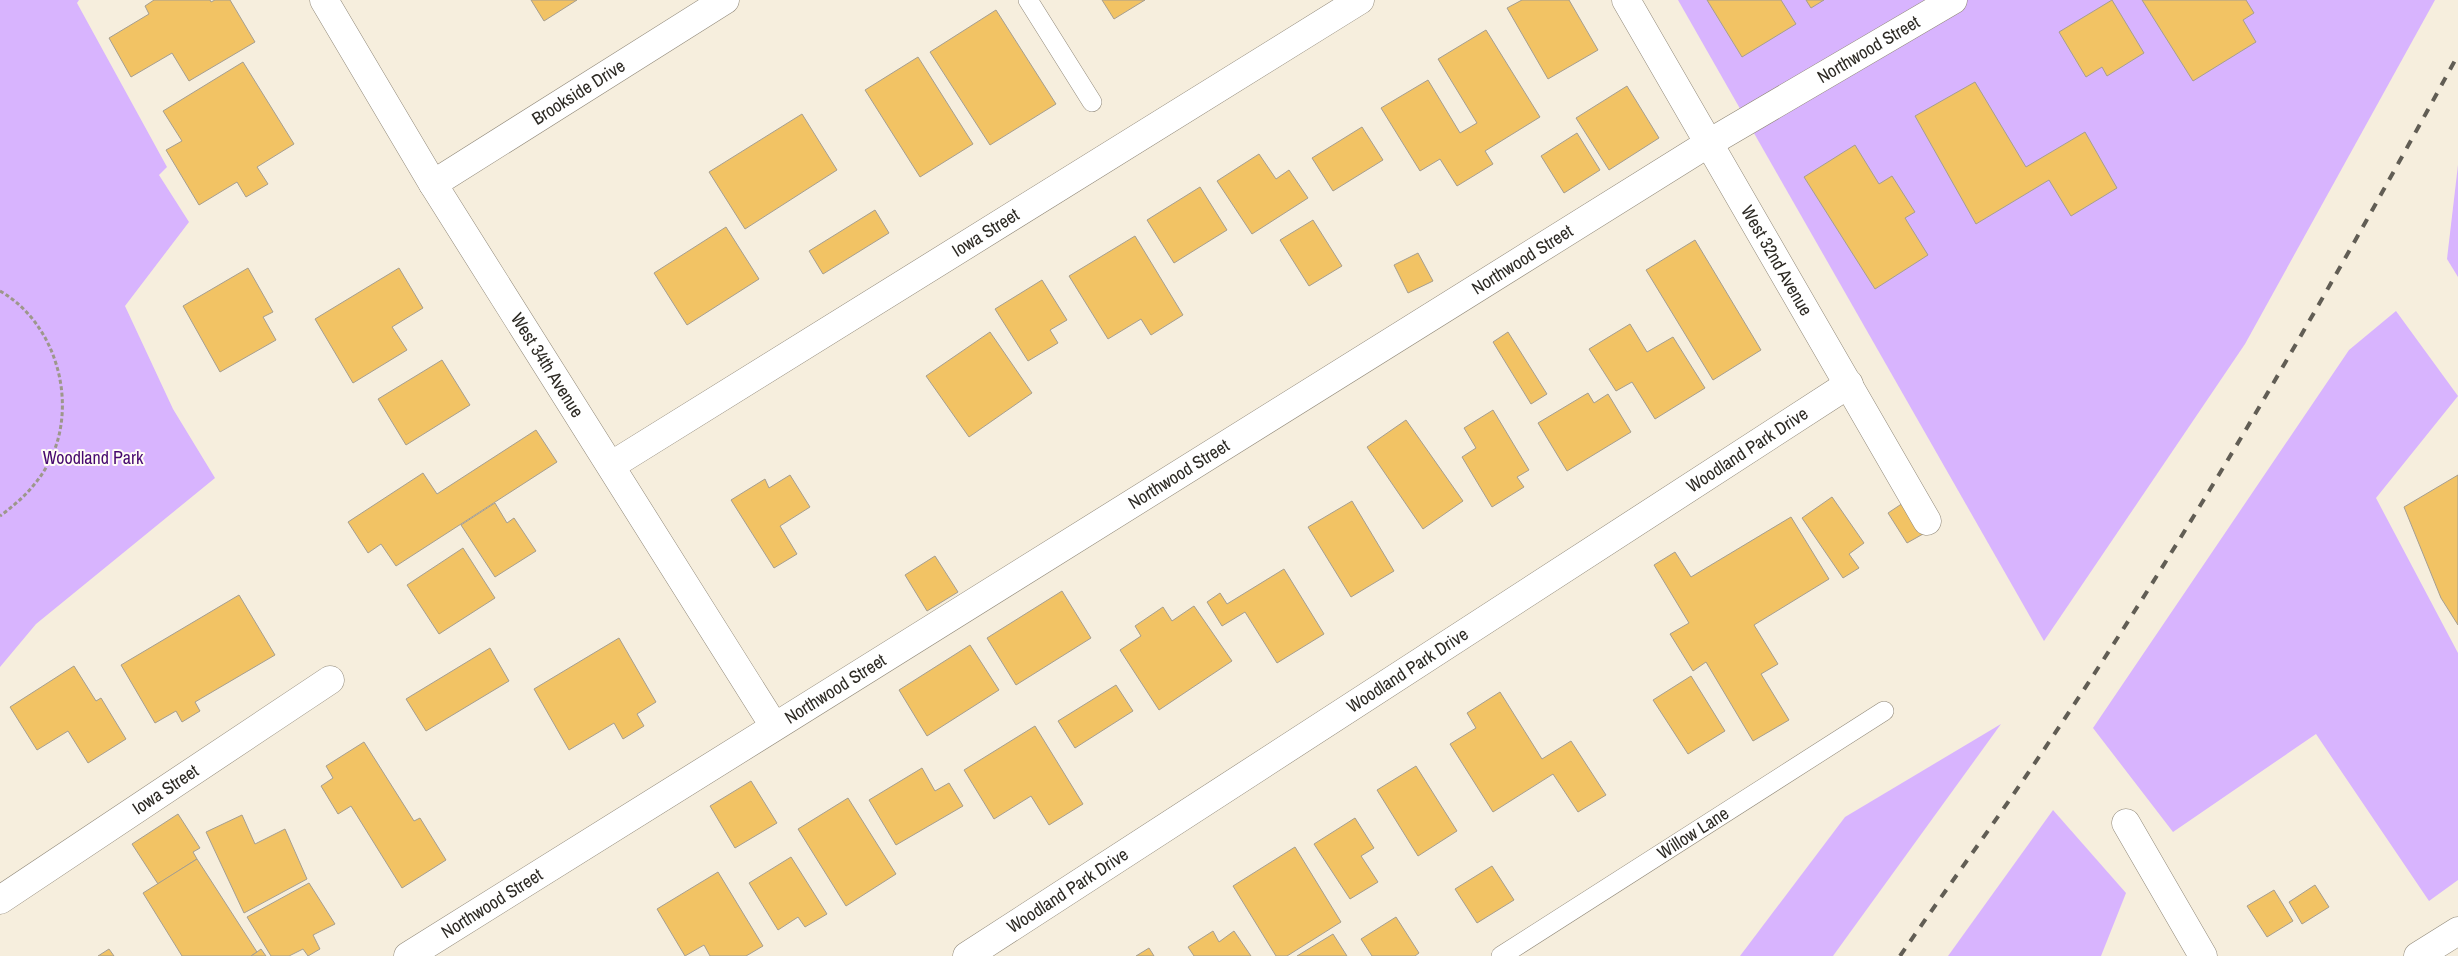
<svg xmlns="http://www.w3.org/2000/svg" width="2458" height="956" viewBox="0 0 2458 956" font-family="'Archivo Narrow',sans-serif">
  <rect width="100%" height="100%" fill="#f6eedd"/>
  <g fill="#d8b4fe">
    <polygon points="0,0 79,0 77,3 167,167 159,175 189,222 125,306 173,409 215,478 36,624 0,667"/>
    <polygon points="1678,0 2435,0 2245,344 2044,641"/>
    <polygon points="2458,165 2458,277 2447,259"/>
    <polygon points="2396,311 2458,396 2376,498 2458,653 2458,880 2429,901 2316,734 2173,832 2093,728 2349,350"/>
    <polygon points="2001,724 1833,956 1740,956 1845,817"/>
    <polygon points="2053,810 2126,893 2101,956 1948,956"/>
  </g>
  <g fill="#f2c364" stroke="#a69e8f">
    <polygon points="154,0 210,0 211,2 215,0 230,0 255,42 189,81 172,53 131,77 109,38 149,14 145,6"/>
    <polygon points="531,0 577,0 544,21"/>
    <polygon points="1102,0 1145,0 1114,19"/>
    <polygon points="1522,0 1569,0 1598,50 1548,79 1507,8"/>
    <polygon points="1707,0 1781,0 1796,24 1742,57"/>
    <polygon points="1806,0 1824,0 1811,8"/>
    <polygon points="2112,0 2144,53 2107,76 2102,67 2086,77 2059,32"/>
    <polygon points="2142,0 2246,0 2254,13 2243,20 2256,42 2193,81"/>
    <polygon points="996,10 1056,104 990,145 930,52"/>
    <polygon points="1486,30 1540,117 1485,151 1493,164 1457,186 1440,159 1420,171 1381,108 1428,80 1460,133 1477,123 1438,59"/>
    <polygon points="918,57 973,144 920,177 865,90"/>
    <polygon points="243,62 294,144 257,167 268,184 246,197 237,182 199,205 166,150 182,141 163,111"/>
    <polygon points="1975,82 2026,167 2085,132 2117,188 2071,216 2049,180 1976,224 1915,116"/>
    <polygon points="1627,86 1659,138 1609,170 1576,118"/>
    <polygon points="802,114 837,170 745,229 709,172"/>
    <polygon points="1362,127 1383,160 1333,191 1312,158"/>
    <polygon points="1577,133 1600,170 1564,193 1541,156"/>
    <polygon points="1855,145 1879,184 1892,176 1915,212 1905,218 1928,255 1875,289 1804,177"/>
    <polygon points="1259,154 1276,179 1289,170 1308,198 1252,234 1217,181"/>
    <polygon points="1200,187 1227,230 1174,263 1147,220"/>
    <polygon points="875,210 889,233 823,274 809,251"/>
    <polygon points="1313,220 1342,266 1309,286 1280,240"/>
    <polygon points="726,227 759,279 687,325 654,273"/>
    <polygon points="1135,236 1183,315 1151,335 1141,319 1108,339 1069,276"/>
    <polygon points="1695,240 1761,350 1713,380 1646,270"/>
    <polygon points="1418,253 1433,281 1408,293 1394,265"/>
    <polygon points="248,268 273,312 263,317 276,340 220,372 183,306"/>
    <polygon points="399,268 423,308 392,327 407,350 353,383 315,319"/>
    <polygon points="1042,280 1067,320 1050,330 1058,343 1028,361 995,309"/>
    <polygon points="1630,324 1647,352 1673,337 1705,388 1655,419 1632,382 1616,391 1589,349"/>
    <polygon points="990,332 1032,393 969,437 926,376"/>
    <polygon points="1508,332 1547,394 1531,404 1493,342"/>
    <polygon points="442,360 470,405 406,445 378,399"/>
    <polygon points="1588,393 1594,403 1608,394 1631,432 1567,471 1538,423"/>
    <polygon points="1493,410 1529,470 1517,477 1524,487 1492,507 1462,457 1476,448 1464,428"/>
    <polygon points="1406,420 1463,501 1423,529 1367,447"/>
    <polygon points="536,430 557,462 396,566 381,544 368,553 348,522 423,473 437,494"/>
    <polygon points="790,475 810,507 780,526 797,554 774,568 731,500 765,479 769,488"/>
    <polygon points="2458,475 2458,625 2441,598 2404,507"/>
    <polygon points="1832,497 1864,543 1849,554 1859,568 1843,578 1802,518"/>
    <polygon points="1352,501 1394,571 1351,597 1308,527"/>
    <polygon points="495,503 507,523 514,518 536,551 495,577 461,525"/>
    <polygon points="1903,503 1923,534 1907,543 1888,513"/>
    <polygon points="1791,517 1829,579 1754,625 1778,664 1761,674 1789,720 1753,741 1706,662 1693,671 1670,634 1689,623 1654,565 1675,552 1691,577"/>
    <polygon points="463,548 495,598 439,634 407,585"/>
    <polygon points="935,556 958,592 927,611 905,575"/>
    <polygon points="1284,569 1324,634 1277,663 1245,612 1222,626 1207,602 1220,593 1227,604"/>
    <polygon points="1062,591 1091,638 1016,685 987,638"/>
    <polygon points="239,595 275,655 195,702 200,711 182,722 176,711 155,723 121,665"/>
    <polygon points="1194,606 1232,661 1159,710 1120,650 1141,636 1135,626 1163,607 1172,621"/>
    <polygon points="619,638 656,702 637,714 644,726 623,739 614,723 569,750 534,689"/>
    <polygon points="970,645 999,690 927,736 899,690"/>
    <polygon points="490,648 509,681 426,731 406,699"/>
    <polygon points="74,666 96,701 101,698 126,739 88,763 68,731 37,750 10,707"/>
    <polygon points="1691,676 1725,731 1688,754 1653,700"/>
    <polygon points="1116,685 1133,711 1075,748 1058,721"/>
    <polygon points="1500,692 1542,759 1571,741 1606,795 1578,812 1553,774 1493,812 1450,744 1476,728 1467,713"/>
    <polygon points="1035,726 1083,804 1049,825 1031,796 994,819 964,770"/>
    <polygon points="364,742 414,821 420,818 446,860 402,888 351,806 338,814 321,786 333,778 326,766"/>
    <polygon points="1416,766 1457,831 1418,856 1377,790"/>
    <polygon points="922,768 935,791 949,783 963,806 896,845 869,800"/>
    <polygon points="751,781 777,823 735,848 710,806"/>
    <polygon points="848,798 896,874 846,906 798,829"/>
    <polygon points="178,814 200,848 193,852 197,859 158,884 132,844"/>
    <polygon points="242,815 255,844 285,829 307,879 244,913 206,832"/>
    <polygon points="1355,818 1374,848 1361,856 1378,882 1350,899 1314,844"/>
    <polygon points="1295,847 1341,922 1287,956 1276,956 1233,886"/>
    <polygon points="791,857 827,914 805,927 798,917 778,930 749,883"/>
    <polygon points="197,859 257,952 251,956 182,956 143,893"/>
    <polygon points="1492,866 1514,900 1477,923 1455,889"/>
    <polygon points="718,872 763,946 746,956 710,956 704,945 685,956 657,909"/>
    <polygon points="309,883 335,924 313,935 320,949 308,956 303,949 289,956 271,956 247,917"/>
    <polygon points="2315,885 2329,907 2302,924 2289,902"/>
    <polygon points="2274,890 2293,921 2267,937 2247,906"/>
    <polygon points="1396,917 1419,953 1415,956 1372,956 1361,939"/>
    <polygon points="1213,931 1219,942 1234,931 1251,956 1194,956 1188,947"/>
    <polygon points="1333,934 1347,956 1297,956"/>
    <polygon points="1149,948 1154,956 1136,956"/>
    <polygon points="109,949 114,956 98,956"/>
    <polygon points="261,949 266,956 251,956 257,952"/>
  </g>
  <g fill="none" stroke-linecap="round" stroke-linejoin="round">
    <defs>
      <g id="service">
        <polyline points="1028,0 1092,102"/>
        <path id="s1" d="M1501 956 1884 711"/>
      </g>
      <g id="minor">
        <path id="s2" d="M324 0 433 184 774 726"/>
        <path id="s3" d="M1626 0 1927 521"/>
        <path id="s4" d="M433 184 725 0"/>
        <path id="s5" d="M612 465 1360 0"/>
        <polyline points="2126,823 2203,956"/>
        <path id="s6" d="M0 900 330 680"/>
        <path id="s7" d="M408 956 1709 143 1953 0"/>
        <path id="s8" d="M967 956 1849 384"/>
        <polyline points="2418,956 2458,931"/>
      </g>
    </defs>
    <use href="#service" stroke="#908879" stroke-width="20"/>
    <use href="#minor" stroke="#908879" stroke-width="29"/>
    <path stroke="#9d978b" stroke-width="3" stroke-dasharray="4 2.5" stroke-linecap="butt" d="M0 291C58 324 80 408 47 466 35 487 19 502 0 516"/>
    <use href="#service" stroke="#fff" stroke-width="19"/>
    <use href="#minor" stroke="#fff" stroke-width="28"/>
    <path stroke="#615d54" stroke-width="4" stroke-dasharray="9 9" stroke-linecap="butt" d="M1900 956C1949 885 2001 814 2049 742 2198 521 2330 289 2458 55"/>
  </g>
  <g text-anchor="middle" stroke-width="4" stroke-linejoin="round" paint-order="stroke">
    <g font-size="18" fill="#2d2a24" stroke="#fffcf5">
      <text dy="6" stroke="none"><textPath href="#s7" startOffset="1719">Northwood Street</textPath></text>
      <text dy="6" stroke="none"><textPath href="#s4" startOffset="172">Brookside Drive</textPath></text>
      <text dy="6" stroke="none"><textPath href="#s5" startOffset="440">Iowa Street</textPath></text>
      <text dy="6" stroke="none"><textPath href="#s7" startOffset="1314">Northwood Street</textPath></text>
      <text dy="6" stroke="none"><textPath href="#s3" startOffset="301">West 32nd Avenue</textPath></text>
      <text dy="6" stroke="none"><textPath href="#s2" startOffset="428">West 34th Avenue</textPath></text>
      <text dy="6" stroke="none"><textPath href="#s8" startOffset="930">Woodland Park Drive</textPath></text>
      <text dy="6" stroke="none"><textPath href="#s7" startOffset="909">Northwood Street</textPath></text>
      <text dy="6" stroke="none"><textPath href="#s8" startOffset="525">Woodland Park Drive</textPath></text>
      <text dy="6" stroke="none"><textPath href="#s7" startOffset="504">Northwood Street</textPath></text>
      <text dy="6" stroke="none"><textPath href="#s6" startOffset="199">Iowa Street</textPath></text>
      <text dy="6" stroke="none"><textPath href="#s1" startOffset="228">Willow Lane</textPath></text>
      <text dy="6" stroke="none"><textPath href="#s8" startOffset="120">Woodland Park Drive</textPath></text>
      <text dy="6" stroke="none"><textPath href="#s7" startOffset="99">Northwood Street</textPath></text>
    </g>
    <g font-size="18" fill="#47096f" stroke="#fffcf5">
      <text x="93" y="464">Woodland Park</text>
    </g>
  </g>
</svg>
